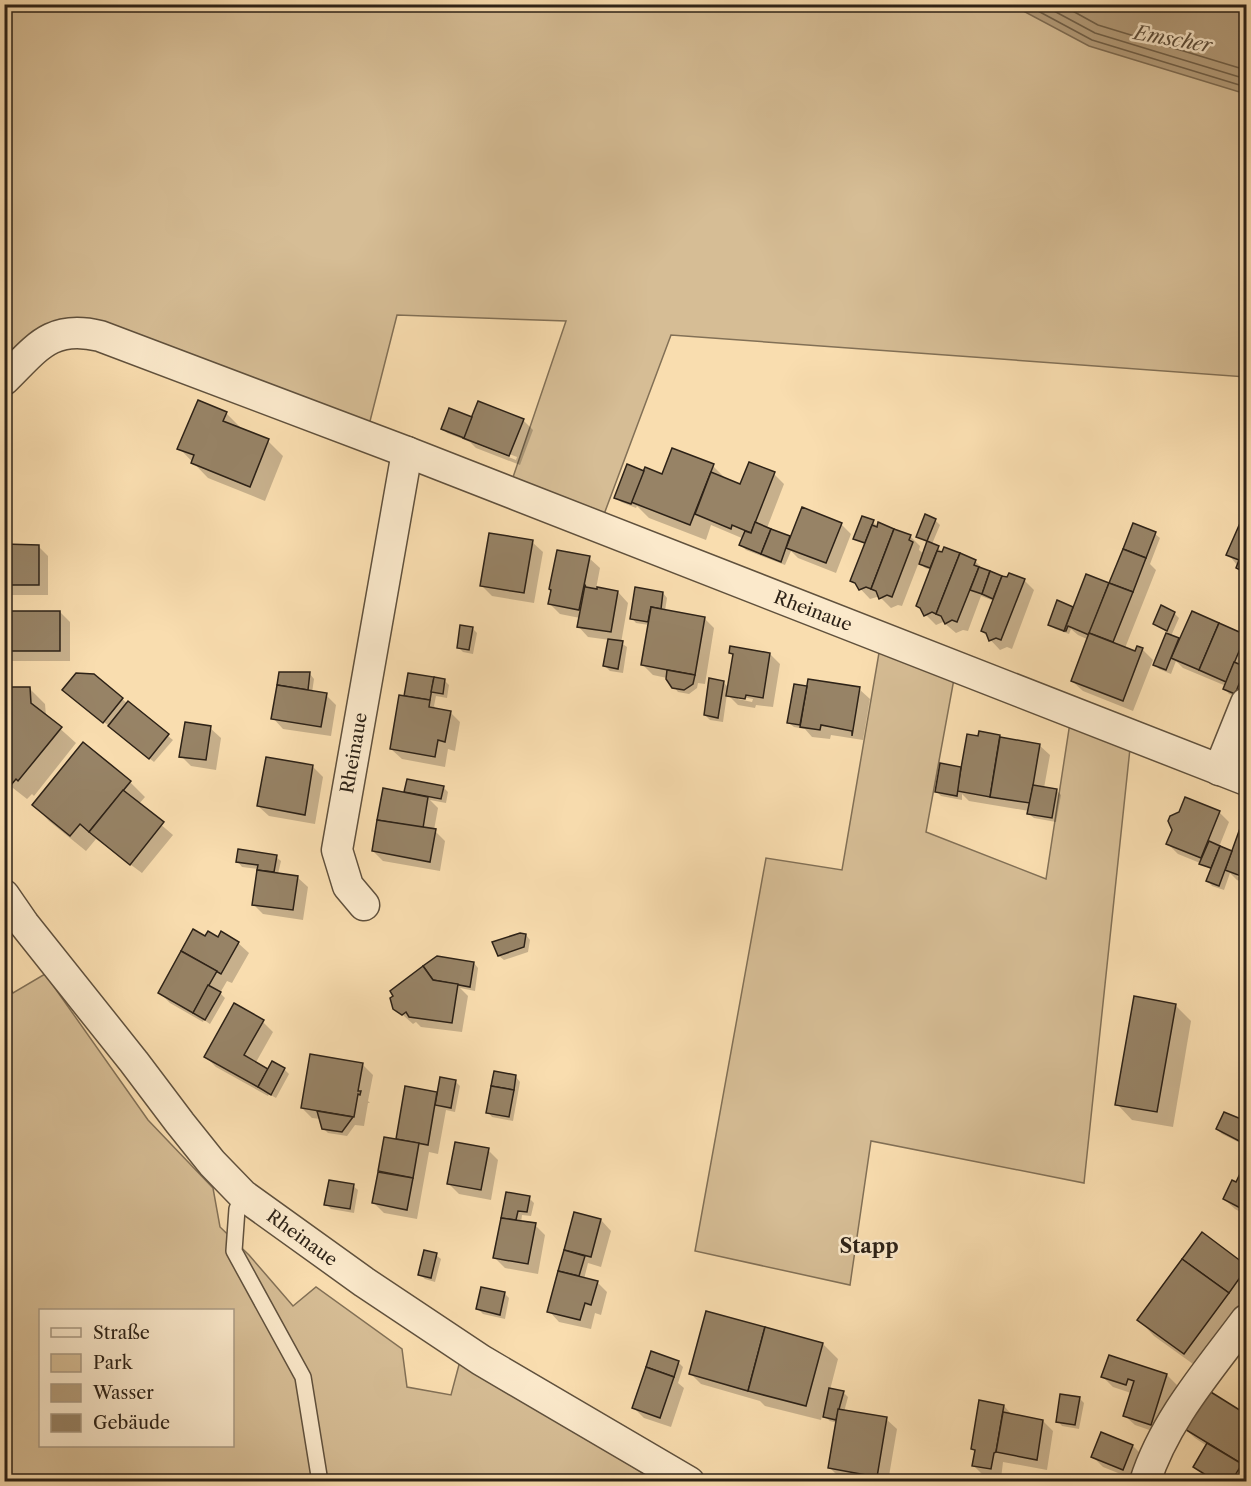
<svg xmlns="http://www.w3.org/2000/svg" width="1251" height="1486" viewBox="0 0 1251 1486" font-family="'Libre Caslon Text',serif">
  <rect width="100%" height="100%" fill="#f9ddaf"/>
  <filter id="stains"><feTurbulence type="fractalNoise" baseFrequency=".00333" numOctaves="4"/><feColorMatrix values="0 0 0 0 .2 0 0 0 0 .09 0 0 0 0 .02 0 0 0 .5 -.17"/></filter>
  <radialGradient id="worn" r=".72"><stop offset=".6" stop-color="#630" stop-opacity="0"/><stop offset="1" stop-color="#630" stop-opacity=".3"/></radialGradient>
  <g fill="#d6bd95" stroke="#827056" stroke-width="1.5" fill-rule="evenodd">
    <polygon points="5,5 1246,5 1246,377 671,335 600,525 509,489 566,321 397,315 367,433 90,330 5,378"/>
    <polygon points="881,641 956,668 926,832 1046,879 1071,716 1131,739 1084,1183 871,1141 850,1285 695,1251 766,858 842,870"/>
    <path d="M45 974 148 1120 213 1188 220 1227 249 1255 293 1306 316 1287 402 1349 407 1387 451 1395 460 1361 656 1481H5L4 977 13 993ZM40 1310H232V1446H40Z"/>
  </g>
  <polygon fill="#b49d7b" stroke="#7e6c53" stroke-width="1.5" points="1012,5 1246,5 1246,94 1089,46"/>
  <g fill="#0003" fill-rule="evenodd">
    <polygon points="226,413 242,429 268,441 283,456 265,501 208,478 179,448"/>
    <path d="M471 418 523 420 533 430 520 465 476 448 470 442 447 433 443 429ZM476 441 517 457 516 460 476 444Z"/>
    <polygon points="673,450 713,466 728,481 741,486 774,474 784,484 767,528 791,539 841,524 851,534 836,573 798,558 791,551 785,565 746,550 741,545 744,539 711,525 706,540 649,518 637,506 636,508 621,502 616,497 645,473 663,476"/>
    <polygon points="1244,516 1246,517 1246,576 1228,554"/>
    <polygon points="935,520 940,525 932,544 943,552 944,549 976,562 984,570 1003,578 1024,580 1034,590 1012,649 1007,647 1000,650 982,631 994,601 981,596 968,631 963,630 956,633 943,622 936,625 917,606 931,570 925,568 919,562 902,606 898,605 891,608 881,598 877,597 870,599 852,580 866,545 855,538 873,522 878,527 910,536 920,546 919,550 924,554 928,543 918,537"/>
    <polygon points="1134,525 1155,534 1160,538 1150,564 1156,570 1125,648 1136,653 1138,648 1143,650 1153,660 1133,711 1083,691 1072,681 1089,640 1078,635 1071,629 1069,634 1055,629 1050,624 1110,585"/>
    <polygon points="532,542 543,552 534,603 492,596 482,586"/>
    <polygon points="4,546 38,546 48,556 48,595 4,595"/>
    <polygon points="589,558 600,568 596,589 618,592 628,603 621,643 627,647 623,673 610,671 605,666 610,640 588,637 578,626 580,618 560,614 550,604"/>
    <polygon points="663,593 667,598 665,611 704,618 714,628 705,684 698,683 697,688 689,694 678,692 667,678 653,675 643,665 649,625 636,623 632,618"/>
    <polygon points="4,612 60,612 70,622 70,661 8,661 4,657"/>
    <polygon points="1174,613 1179,618 1171,636 1180,641 1246,637 1246,681 1239,698 1229,694 1225,689 1226,686 1183,668 1176,661 1171,674 1159,669 1155,664 1168,633 1155,624"/>
    <polygon points="472,628 477,633 473,654 463,652 459,648"/>
    <path d="M731 653 770 654 780 664 773 707 756 705 755 708 738 705 727 694 723 722 710 720 705 715 723 682 729 688 735 657ZM738 696 753 699 752 702 738 699Z"/>
    <polygon points="280,674 310,674 314,679 312,693 326,695 336,705 331,736 283,729 273,718"/>
    <polygon points="444,680 449,685 447,698 436,696 434,706 437,710 450,712 460,722 455,751 448,749 445,767 402,759 391,749 406,698"/>
    <polygon points="4,689 30,689 45,704 46,716 76,743 34,796 32,794 27,799 4,781"/>
    <polygon points="859,689 870,699 863,740 831,735 830,739 812,737 805,729 794,727 789,723 808,690"/>
    <polygon points="69,694 122,699 173,740 154,762"/>
    <polygon points="210,728 221,738 216,770 191,766 181,756"/>
    <polygon points="980,733 1039,745 1050,755 1044,788 1056,790 1061,795 1056,822 1034,818 1029,814 1029,811 969,801 962,794 962,800 941,796 937,792 961,768 962,770"/>
    <polygon points="312,766 323,777 315,824 269,816 258,806"/>
    <polygon points="130,782 145,797 138,805 173,835 142,873 96,839 86,851 49,821 34,805"/>
    <polygon points="443,787 448,792 446,803 430,800 438,808 434,830 445,841 440,871 383,861 373,851 409,795 406,792"/>
    <polygon points="1219,812 1229,822 1219,847 1233,852 1244,822 1246,823 1246,877 1237,873 1237,876 1246,880 1246,884 1237,880 1230,873 1224,890 1212,886 1208,881 1212,870 1200,863 1178,854 1168,844"/>
    <polygon points="276,857 281,861 278,874 297,877 308,887 303,920 263,914 253,904 259,869 242,867 238,862"/>
    <polygon points="221,933 238,943 249,953 232,983 227,981 220,993 225,998 210,1024 204,1020 203,1022 170,1003 160,993 206,938 219,939"/>
    <polygon points="526,935 530,940 528,952 504,960 499,956"/>
    <polygon points="474,963 478,968 475,991 460,988 468,996 462,1032 421,1027 416,1022 413,1024 395,1008"/>
    <polygon points="234,1005 263,1022 273,1032 255,1064 268,1071 284,1069 289,1074 276,1098 269,1094 268,1096 216,1067 206,1057"/>
    <polygon points="1175,1005 1191,1021 1173,1127 1132,1120 1117,1104"/>
    <polygon points="362,1064 373,1075 368,1101 370,1103 368,1103 364,1126 355,1125 347,1136 328,1133 323,1128 321,1119 312,1118 302,1108"/>
    <polygon points="516,1077 520,1082 513,1121 492,1117 488,1112"/>
    <polygon points="455,1081 460,1086 455,1112 446,1110 438,1154 429,1152 417,1219 384,1213 374,1203 386,1139 397,1141 407,1088 438,1094"/>
    <polygon points="1225,1114 1246,1123 1246,1146 1222,1134 1217,1129"/>
    <polygon points="488,1150 498,1160 491,1200 459,1194 449,1184"/>
    <polygon points="1246,1164 1246,1215 1235,1209 1224,1199 1237,1184"/>
    <polygon points="353,1186 358,1190 354,1213 331,1209 326,1204"/>
    <polygon points="507,1194 529,1198 534,1203 531,1216 522,1215 521,1223 535,1225 545,1235 538,1274 505,1268 495,1258"/>
    <polygon points="575,1214 601,1220 611,1231 601,1267 588,1263 584,1279 597,1282 607,1292 601,1315 595,1313 591,1329 559,1322 549,1311 563,1273 560,1270"/>
    <polygon points="1202,1234 1246,1266 1246,1293 1238,1305 1243,1310 1200,1369 1154,1336 1139,1320"/>
    <polygon points="436,1255 441,1259 435,1282 425,1279 420,1275"/>
    <polygon points="504,1293 509,1298 505,1319 483,1314 478,1309"/>
    <polygon points="823,1344 838,1359 830,1390 843,1392 848,1397 844,1412 886,1419 897,1429 888,1482 860,1482 840,1478 830,1468 838,1423 830,1421 825,1417 826,1410 824,1409 821,1420 765,1406 760,1401 701,1384 691,1374"/>
    <polygon points="678,1362 683,1367 678,1383 684,1388 671,1427 644,1418 634,1408"/>
    <polygon points="1167,1375 1177,1385 1161,1434 1135,1425 1124,1415 1131,1393 1113,1387 1103,1377"/>
    <polygon points="1206,1391 1246,1416 1246,1482 1212,1482 1195,1467 1207,1446 1195,1438 1184,1428"/>
    <polygon points="1079,1398 1084,1403 1079,1429 1062,1426 1058,1421"/>
    <polygon points="1004,1406 1013,1416 1043,1421 1053,1431 1047,1470 1003,1462 1001,1479 984,1476 974,1466 976,1452 972,1448"/>
    <polygon points="1102,1434 1133,1446 1143,1456 1133,1479 1103,1467 1093,1457"/>
  </g>
  <g fill="none" stroke-linecap="round" stroke-linejoin="round">
    <g stroke="#706049" stroke-width="1.5">
      <polyline points="1025,4 1092,40 1246,87"/>
      <polyline points="1041,4 1095,33 1246,79"/>
      <polyline points="1060,4 1098,25 1246,70"/>
    </g>
  </g>
  <g fill="#978366" stroke="#2d2217" stroke-width="1.5">
    <polygon points="198,400 227,412 223,421 269,439 250,487 191,463 194,455 177,449"/>
    <polygon points="478,401 524,419 509,456 463,438"/>
    <polygon points="449,408 472,417 464,438 441,429"/>
    <polygon points="672,448 714,464 690,525 631,502 645,467 662,474"/>
    <polygon points="749,462 775,472 751,533 732,525 731,529 695,514 711,472 740,484"/>
    <polygon points="627,464 644,471 631,504 614,498"/>
    <polygon points="802,507 842,523 826,563 786,548"/>
    <polygon points="925,514 936,519 927,541 916,537"/>
    <polygon points="1244,514 1246,516 1246,573 1236,568 1239,560 1226,555"/>
    <polygon points="862,516 874,520 865,543 853,539"/>
    <polygon points="755,522 771,529 761,554 739,545 745,531 751,533"/>
    <polygon points="878,522 894,529 871,589 866,587 859,590 855,583 850,581 872,525 877,527"/>
    <polygon points="1133,523 1156,532 1146,558 1123,549"/>
    <polygon points="771,529 790,536 781,562 761,554"/>
    <polygon points="894,529 911,535 909,540 913,542 892,597 887,595 879,599 876,591 871,589"/>
    <polygon points="489,533 533,540 524,593 480,586"/>
    <polygon points="927,541 939,546 930,568 919,564"/>
    <polygon points="4,544 39,545 39,585 4,585"/>
    <polygon points="944,547 960,553 936,614 932,612 924,616 920,608 916,606 937,551 942,552"/>
    <polygon points="1123,549 1146,558 1133,592 1109,583"/>
    <polygon points="557,550 590,556 579,610 548,604 551,590 549,589"/>
    <polygon points="960,553 976,560 974,565 979,567 957,622 952,620 945,624 941,616 936,614"/>
    <polygon points="979,567 990,571 982,594 970,590"/>
    <polygon points="990,571 1002,576 993,599 982,594"/>
    <polygon points="1009,573 1025,579 1001,640 996,638 989,641 986,633 981,631 1002,576 1007,577"/>
    <polygon points="1086,574 1109,583 1089,635 1068,626 1066,631 1064,631"/>
    <polygon points="1109,583 1133,592 1113,642 1089,633"/>
    <polygon points="585,585 586,587 597,589 597,587 618,591 611,632 577,627"/>
    <polygon points="635,587 663,592 661,609 651,607 648,622 630,619"/>
    <polygon points="1057,600 1073,607 1064,631 1048,625"/>
    <polygon points="1161,605 1175,612 1167,631 1153,624"/>
    <polygon points="651,607 705,617 695,675 641,665"/>
    <rect x="4" y="611" width="56" height="40"/>
    <polygon points="1192,611 1219,623 1199,670 1171,658"/>
    <polygon points="1219,623 1246,635 1226,682 1199,670"/>
    <polygon points="460,625 473,627 469,650 457,648"/>
    <polygon points="1089,633 1135,651 1137,646 1143,648 1123,701 1071,681"/>
    <polygon points="1166,633 1179,638 1166,670 1153,665"/>
    <polygon points="608,639 623,641 618,669 603,666"/>
    <polygon points="730,646 770,653 763,698 746,695 745,699 726,696 733,654 729,653"/>
    <polygon points="1234,662 1246,667 1235,694 1223,689"/>
    <polygon points="667,670 695,675 693,684 684,690 672,688 666,679"/>
    <polygon points="279,672 310,672 308,690 277,685"/>
    <polygon points="76,673 94,674 123,698 103,723 62,690"/>
    <polygon points="408,673 434,677 430,700 404,696"/>
    <polygon points="434,677 445,679 443,694 431,692"/>
    <polygon points="709,678 724,681 718,718 704,715"/>
    <polygon points="808,679 860,687 852,736 852,731 821,725 820,730 800,727"/>
    <polygon points="794,684 807,686 800,725 787,723"/>
    <polygon points="277,685 327,693 321,727 271,719"/>
    <polygon points="4,687 30,687 31,703 62,727 18,781 16,779 11,785 4,780"/>
    <polygon points="399,695 430,700 429,707 451,711 445,742 438,740 435,757 390,749"/>
    <polygon points="128,701 169,734 149,759 108,726"/>
    <polygon points="185,722 211,726 206,760 179,757"/>
    <polygon points="979,731 1000,735 990,797 957,791 967,734 978,736"/>
    <polygon points="1000,737 1040,744 1030,803 990,797"/>
    <polygon points="83,742 131,781 89,832 80,824 70,836 32,805"/>
    <polygon points="266,757 313,765 305,815 257,806"/>
    <polygon points="940,763 961,767 957,796 935,792"/>
    <polygon points="407,779 444,786 441,799 404,792"/>
    <polygon points="1033,785 1057,789 1052,818 1027,814"/>
    <polygon points="383,788 428,797 423,828 377,820"/>
    <polygon points="123,790 164,822 130,865 89,832"/>
    <polygon points="1185,797 1220,811 1201,858 1166,844 1172,830 1168,821 1170,816 1179,812"/>
    <polygon points="377,820 436,829 430,862 372,851"/>
    <polygon points="1243,820 1246,821 1246,878 1225,870"/>
    <polygon points="1209,841 1220,846 1211,868 1199,864"/>
    <polygon points="1220,846 1232,851 1219,886 1206,881"/>
    <polygon points="238,849 277,855 274,872 257,870 258,865 236,862"/>
    <polygon points="257,870 298,876 293,910 252,905"/>
    <polygon points="193,929 205,936 208,931 218,937 221,931 239,942 221,974 181,951"/>
    <polygon points="520,933 526,934 524,947 498,956 492,942"/>
    <polygon points="181,951 217,971 193,1013 158,993"/>
    <polygon points="437,956 474,962 470,987 433,980 423,966"/>
    <polygon points="423,966 433,980 458,984 452,1023 409,1017 406,1012 402,1015 393,1009 390,998 393,996 390,991"/>
    <polygon points="208,985 221,992 205,1020 193,1013"/>
    <polygon points="1134,996 1176,1004 1157,1112 1115,1105"/>
    <polygon points="234,1003 264,1020 244,1055 268,1069 258,1087 204,1057"/>
    <polygon points="310,1054 363,1063 358,1091 361,1091 360,1095 358,1094 354,1117 301,1108"/>
    <polygon points="272,1061 285,1068 271,1095 258,1087"/>
    <polygon points="494,1071 516,1075 514,1090 491,1086"/>
    <polygon points="440,1077 456,1080 451,1108 435,1105"/>
    <polygon points="405,1086 437,1092 428,1145 396,1139"/>
    <polygon points="491,1086 514,1090 509,1117 486,1113"/>
    <polygon points="317,1111 353,1117 342,1132 322,1129"/>
    <polygon points="1224,1112 1246,1121 1245,1144 1216,1129"/>
    <polygon points="384,1137 419,1143 413,1178 378,1171"/>
    <polygon points="455,1142 489,1148 481,1190 447,1184"/>
    <polygon points="1246,1161 1246,1211 1223,1199 1232,1180 1236,1182"/>
    <polygon points="378,1172 413,1178 407,1210 372,1203"/>
    <polygon points="329,1180 354,1184 350,1209 324,1205"/>
    <polygon points="506,1192 530,1196 527,1212 518,1211 516,1220 501,1218"/>
    <polygon points="574,1212 601,1219 591,1257 564,1250"/>
    <polygon points="501,1218 536,1223 528,1264 493,1258"/>
    <polygon points="1202,1232 1246,1265 1246,1269 1229,1293 1182,1259"/>
    <polygon points="424,1250 437,1253 431,1278 418,1275"/>
    <polygon points="564,1250 585,1256 579,1276 558,1271"/>
    <polygon points="1182,1259 1229,1293 1184,1354 1137,1320"/>
    <polygon points="558,1271 598,1281 591,1305 585,1303 580,1320 547,1312"/>
    <polygon points="481,1287 505,1292 500,1315 476,1309"/>
    <polygon points="706,1311 765,1327 748,1391 689,1374"/>
    <polygon points="765,1327 823,1343 806,1406 748,1391"/>
    <polygon points="651,1351 679,1361 674,1377 646,1367"/>
    <polygon points="1109,1355 1167,1374 1151,1425 1123,1416 1134,1381 1128,1379 1126,1385 1101,1377"/>
    <polygon points="646,1367 674,1377 660,1418 632,1408"/>
    <polygon points="829,1388 844,1391 836,1420 823,1417"/>
    <polygon points="1206,1389 1246,1414 1246,1457 1242,1464 1183,1428"/>
    <polygon points="1060,1394 1080,1397 1075,1425 1056,1422"/>
    <polygon points="979,1400 1004,1405 996,1452 994,1453 991,1469 972,1466 975,1450 971,1449"/>
    <polygon points="838,1409 887,1417 877,1477 828,1468"/>
    <polygon points="1003,1412 1043,1420 1037,1460 996,1452"/>
    <polygon points="1101,1432 1133,1445 1123,1470 1091,1457"/>
    <polygon points="1207,1443 1242,1464 1231,1482 1217,1482 1193,1467"/>
  </g>
  <g fill="none" stroke-linecap="round" stroke-linejoin="round">
    <defs>
      <polyline id="lane" points="243,1195 237,1209 234,1251 303,1377 320,1482"/>
      <g id="street">
        <path d="M4 380C36 349 50 324 100 336L407 452 1246 780"/>
        <polyline points="1219,770 1246,703"/>
        <polyline points="4,895 24,924 134,1062 180,1123 212,1163 243,1195 364,1282 481,1360 689,1482"/>
        <polyline points="364,905 348,886 337,850 407,452"/>
        <path d="M1145 1482C1164 1421 1209 1370 1246 1320"/>
      </g>
    </defs>
    <use href="#lane" stroke="#60513d" stroke-width="18"/>
    <use href="#street" stroke="#60513d" stroke-width="33"/>
    <use href="#lane" stroke="#fbe9cb" stroke-width="15"/>
    <use href="#street" stroke="#fbe9cb" stroke-width="30"/>
  </g>
  <g text-anchor="middle" stroke-width="5" stroke-linejoin="round" paint-order="stroke">
    <g font-size="18" fill="#2d2217" stroke="#fbe9cb">
      <text transform="translate(813 611) rotate(21)" y="6">Rheinaue</text>
      <text transform="translate(354 753) rotate(-80)" y="6">Rheinaue</text>
      <text transform="translate(302 1238) rotate(36)" y="6">Rheinaue</text>
    </g>
    <g font-size="20" font-style="italic" fill="#5c4d3a" stroke="#fbe9cb">
      <text transform="translate(1173 39) rotate(10)" y="7">Emscher</text>
    </g>
    <g font-size="20" font-weight="bold" fill="#2d2217" stroke="#fbe9cb">
      <text x="869" y="1253">Stapp</text>
    </g>
  </g>
  <rect width="1251" height="1486" fill="none" stroke="#f9ddaf" stroke-width="24"/>
  <rect x="6" y="6" width="1239" height="1474" fill="none" stroke="#2d2217" stroke-width="3"/>
  <rect x="12" y="12" width="1227" height="1462" fill="none" stroke="#2d2217" stroke-width="1.5"/>
  <rect x="39" y="1309" width="195" height="138" fill="#fbe9cb" stroke="#a99983" stroke-width="1.5"/>
  <rect x="51" y="1328" width="30" height="9" fill="#fbe9cb" stroke="#a99983" stroke-width="1.5"/>
  <text x="93" y="1339" font-size="18" fill="#2d2217">Straße</text>
  <rect x="51" y="1354" width="30" height="18" fill="#d6bd95" stroke="#a99983" stroke-width="1.5"/>
  <text x="93" y="1369" font-size="18" fill="#2d2217">Park</text>
  <rect x="51" y="1384" width="30" height="18" fill="#b49d7b" stroke="#a99983" stroke-width="1.5"/>
  <text x="93" y="1399" font-size="18" fill="#2d2217">Wasser</text>
  <rect x="51" y="1414" width="30" height="18" fill="#978366" stroke="#a99983" stroke-width="1.5"/>
  <text x="93" y="1429" font-size="18" fill="#2d2217">Gebäude</text>
  <rect width="100%" height="100%" filter="url(#stains)"/>
  <rect width="100%" height="100%" fill="url(#worn)"/>
</svg>
